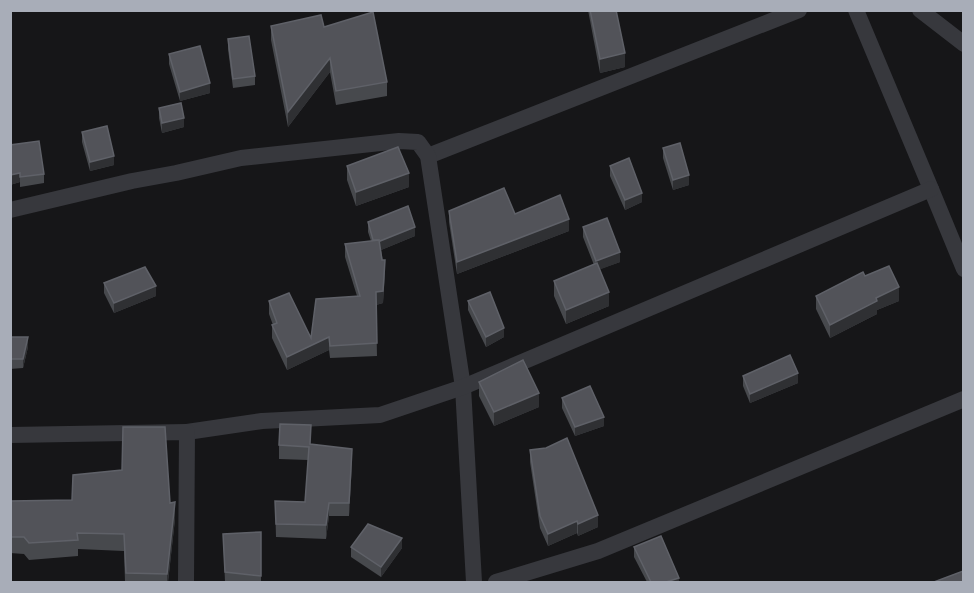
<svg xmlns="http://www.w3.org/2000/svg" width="974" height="593" viewBox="0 0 974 593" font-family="'DejaVu Sans',sans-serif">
  <rect width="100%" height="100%" fill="#161618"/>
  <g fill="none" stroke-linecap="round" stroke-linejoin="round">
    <g stroke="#37383d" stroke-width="16">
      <polyline points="856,10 931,189 964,269"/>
      <polyline points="920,10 964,44"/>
      <polyline points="428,156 799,10"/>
      <polyline points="10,210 132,181 176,173 241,158 399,141 418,142 428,156 463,387 474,582"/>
      <polyline points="187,432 262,421 380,415 463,387 931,189"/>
      <polyline points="10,435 187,432 186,582"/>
      <polyline points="496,582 598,551 964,399"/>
    </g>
  </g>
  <g fill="#47494d">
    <polygon points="588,10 616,10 625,67 600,73"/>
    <polygon points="271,26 324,27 387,82 387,96 336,105 330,72 288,127 271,40"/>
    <polygon points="228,39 255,76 255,85 233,88 228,49"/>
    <polygon points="169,54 210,93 180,101 169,64"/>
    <polygon points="159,108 184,127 162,133 159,118"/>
    <polygon points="82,132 114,165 90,171 82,142"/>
    <polygon points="10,145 44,174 44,183 20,187 20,182 10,185"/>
    <polygon points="663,148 689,185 673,190 663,158"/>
    <polygon points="347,166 409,187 356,206 347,180"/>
    <polygon points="610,166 642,202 625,210 610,176"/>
    <polygon points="449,211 515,214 569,231 457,274 449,222"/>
    <polygon points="368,222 415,236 381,250 385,273 383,303 376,305 377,356 330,358 329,350 287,370 272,338 272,325 273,325 269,314 269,301 311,338 357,296 345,257 345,244 371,241 368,232"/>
    <polygon points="583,227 620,262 600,269 609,306 566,324 554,296 554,281 594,265 583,237"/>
    <polygon points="104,283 156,296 114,313 104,293"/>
    <polygon points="816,296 899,301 877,310 877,314 830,338 816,309"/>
    <polygon points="468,301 504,337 486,347 468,310"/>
    <polygon points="10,337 28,347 23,368 10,369"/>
    <polygon points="743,376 798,383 750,403 743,386"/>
    <polygon points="479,382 539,407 494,426 479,396"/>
    <polygon points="562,398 604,426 575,436 562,408"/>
    <polygon points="311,444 352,463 349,516 329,516 326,539 276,537 275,501 305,502 308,460 279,459 279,445"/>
    <polygon points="530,450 598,527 578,536 577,533 548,546 540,528 530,462"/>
    <polygon points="10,501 170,503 175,519 168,582 125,582 124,551 78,549 78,556 29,560 24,554 10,553"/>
    <polygon points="261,532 261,582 225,582 223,534"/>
    <polygon points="351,547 402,548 381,577 351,557"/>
    <polygon points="634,547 679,582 647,582 634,557"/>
  </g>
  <g fill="#2f3033">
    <polygon points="625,53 625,67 600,73 600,59"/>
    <polygon points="330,58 330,72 288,127 288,112"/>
    <polygon points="210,83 210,93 180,101 180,92"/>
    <polygon points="184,118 184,127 162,133 162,123"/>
    <polygon points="114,156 114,165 90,171 90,162"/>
    <polygon points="20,173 20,182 10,185 10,175"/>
    <polygon points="409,173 409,187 356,206 356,192"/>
    <polygon points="689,175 689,185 673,190 673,180"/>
    <polygon points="642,193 642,202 625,210 625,200"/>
    <polygon points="569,219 569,231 457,274 457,262"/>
    <polygon points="415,227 415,236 374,253 374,243"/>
    <polygon points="620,252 620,262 596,271 596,261"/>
    <polygon points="385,260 383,303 376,305 376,292"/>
    <polygon points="156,286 156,296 114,313 114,303"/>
    <polygon points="899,287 899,301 877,310 877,314 830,338 830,325 876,298"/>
    <polygon points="609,292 609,306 566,324 566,310"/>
    <polygon points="504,328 504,337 486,347 486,337"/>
    <polygon points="28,337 28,347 23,368 23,359"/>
    <polygon points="329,337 329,350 287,370 287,357"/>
    <polygon points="798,373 798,383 750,403 750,394"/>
    <polygon points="539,393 539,407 494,426 494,412"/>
    <polygon points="604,417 604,426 575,436 575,427"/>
    <polygon points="352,449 352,463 349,516 349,503"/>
    <polygon points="175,502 175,519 168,582 167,582 167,574"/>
    <polygon points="329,503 329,516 326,539 326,525"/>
    <polygon points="598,515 598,527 578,536 578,524"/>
    <polygon points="577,521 577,533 548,546 548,534"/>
    <polygon points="402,538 402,548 381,577 381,567"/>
    <polygon points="679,578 679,582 666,582"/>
  </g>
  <g fill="#525359" stroke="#5f6168" stroke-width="1.5">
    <polygon points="590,10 616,10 625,53 600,59"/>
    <polygon points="373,12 387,82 336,91 330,58 288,112 271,26 321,15 324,27"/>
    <polygon points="249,36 255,76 233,79 228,39"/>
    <polygon points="200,46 210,83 180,92 169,54"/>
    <polygon points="181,103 184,118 162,123 159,108"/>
    <polygon points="107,126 114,156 90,162 82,132"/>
    <polygon points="39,141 44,174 20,177 20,173 10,175 10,145"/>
    <polygon points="680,143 689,175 673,180 663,148"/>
    <polygon points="398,147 409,173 356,192 347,166"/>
    <polygon points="629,158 642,193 625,200 610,166"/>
    <polygon points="504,188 515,214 560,195 569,219 457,262 449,211"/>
    <polygon points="408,206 415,227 380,241 379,240 373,240 368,222"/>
    <polygon points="607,218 620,252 596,261 583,227"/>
    <polygon points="379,240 382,260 385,260 383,291 376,292 377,343 330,346 329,337 287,357 272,325 277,323 269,301 289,293 311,338 316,299 360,296 345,244"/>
    <polygon points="597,263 609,292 566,310 554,281"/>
    <polygon points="889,266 899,287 876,298 877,301 830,325 816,296 863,272 865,276"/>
    <polygon points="145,267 156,286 114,303 104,283"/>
    <polygon points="490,292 504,328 486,337 468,301"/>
    <polygon points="10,337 28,337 23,359 10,359"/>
    <polygon points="790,355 798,373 750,394 743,376"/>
    <polygon points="523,360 539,393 494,412 479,382"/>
    <polygon points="590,386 604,417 575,427 562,398"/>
    <polygon points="280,424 311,425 310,444 352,449 349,503 329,503 326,525 276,524 275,501 305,502 309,447 279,445"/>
    <polygon points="123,427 165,427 170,503 175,502 167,574 126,573 124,534 77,533 78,540 29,543 24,537 10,537 10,501 72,500 73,475 122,470"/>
    <polygon points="567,438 598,515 578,524 577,521 548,534 540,516 530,450 546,448"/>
    <polygon points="368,524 402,538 381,567 351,547"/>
    <polygon points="261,532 261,576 225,572 223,534"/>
    <polygon points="661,536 679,578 666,582 651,582 634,547"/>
    <polygon points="963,571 963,582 934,582"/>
  </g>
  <rect width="974" height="593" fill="none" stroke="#a8adb8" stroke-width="24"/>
</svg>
